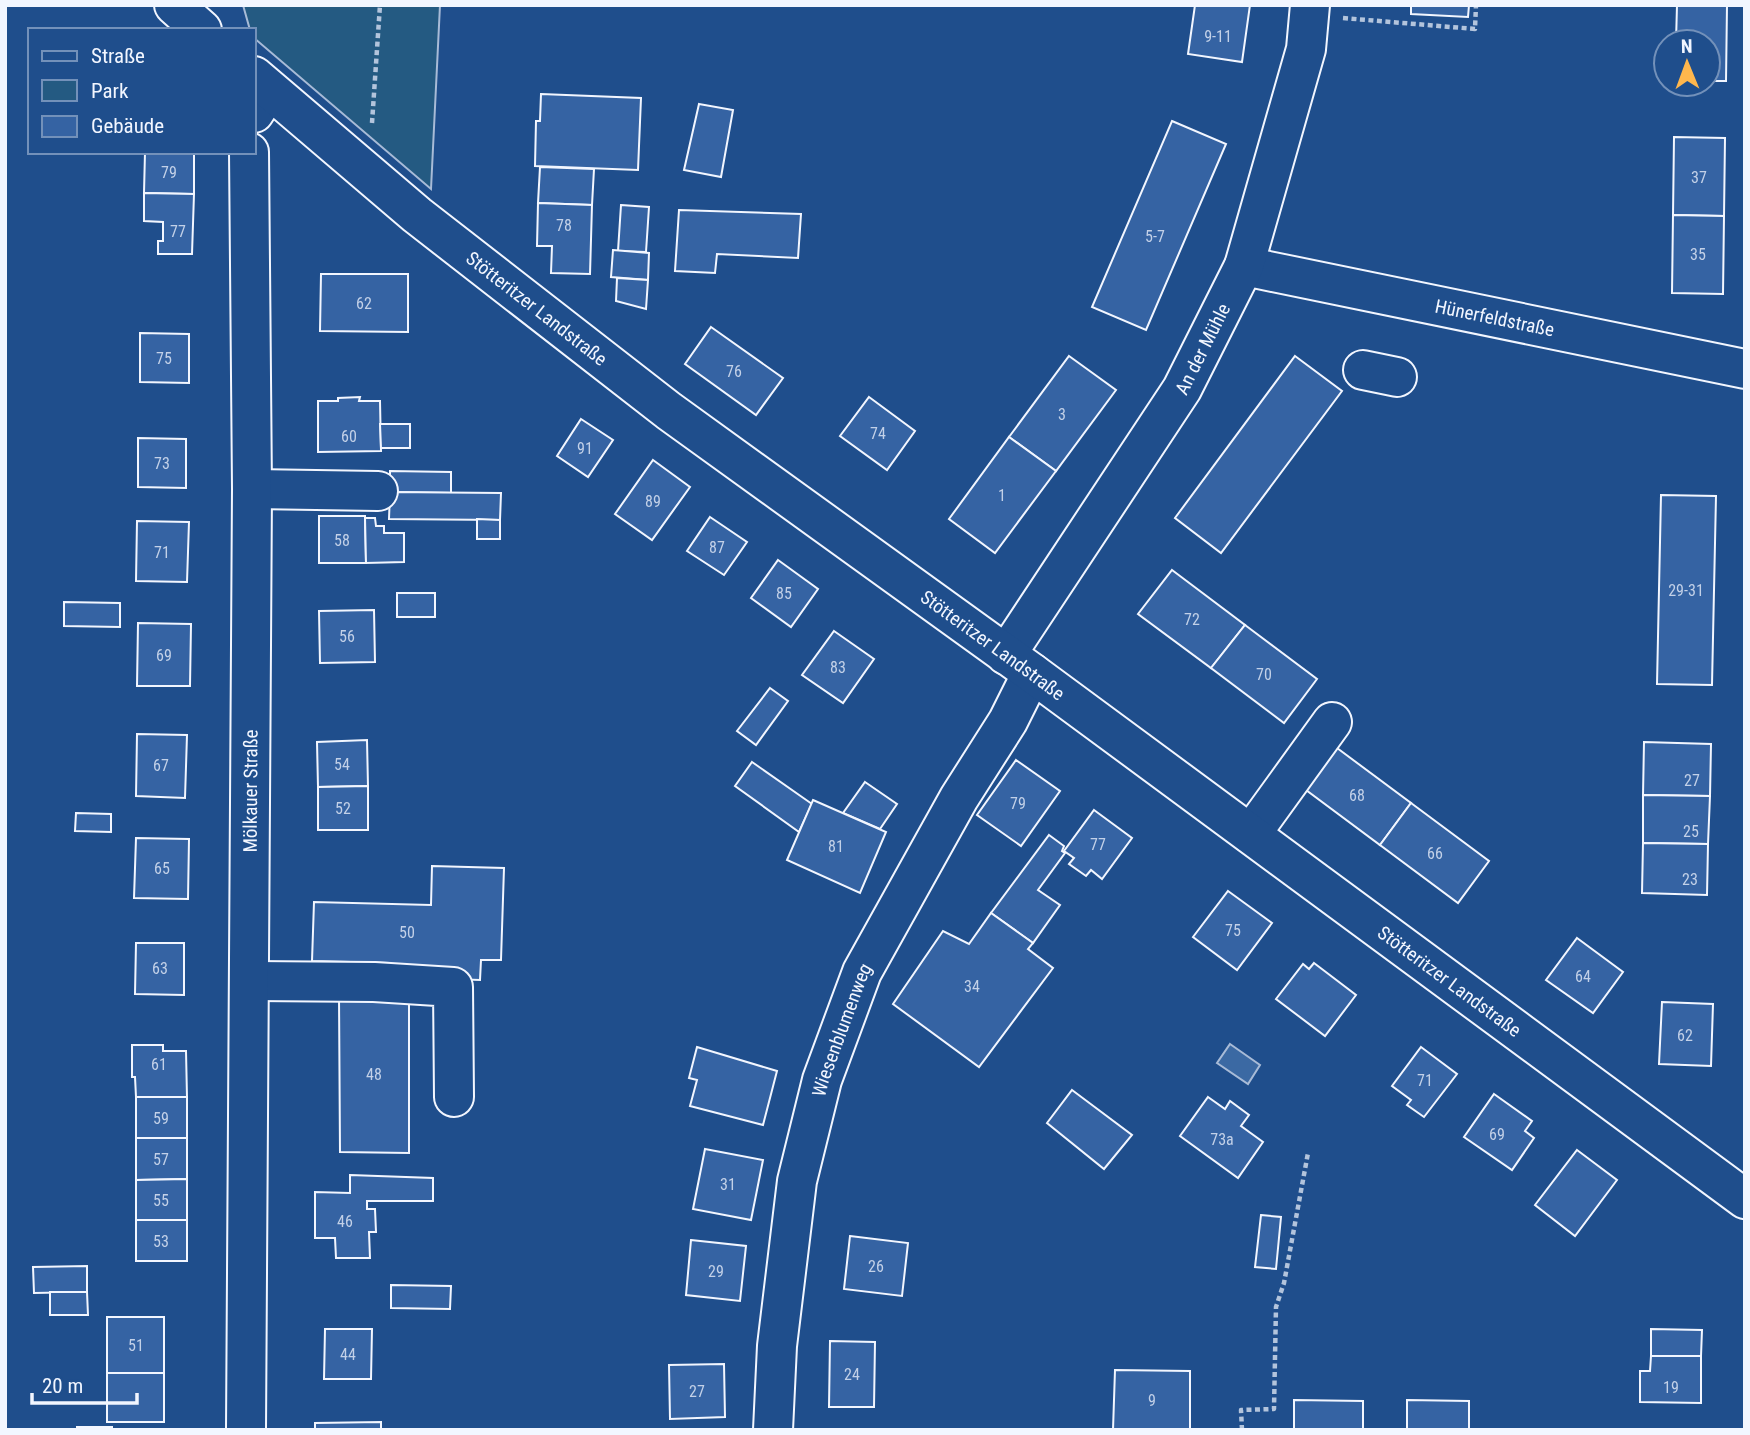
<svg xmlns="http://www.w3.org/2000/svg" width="1750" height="1435" viewBox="0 0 1750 1435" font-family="'Roboto Condensed',sans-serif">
  <rect width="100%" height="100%" fill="#1f4e8c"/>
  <polygon fill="#245a82" stroke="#a8bbd7" stroke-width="2" points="243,5 440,5 431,189 254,38 254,30 250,30"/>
  <polygon fill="#3b69a3" stroke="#a8bbd7" stroke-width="2" points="1230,1044 1260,1065 1248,1084 1217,1063"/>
  <g fill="#3563a3" stroke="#f2f6ff" stroke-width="2">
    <polygon points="1195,5 1250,5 1242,62 1188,54"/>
    <polygon points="1411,5 1469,5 1468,17 1411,14"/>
    <polygon points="1677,5 1727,5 1726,81 1708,81 1708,42 1676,42"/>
    <polygon points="541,94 641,98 638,170 535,166 536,121 540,121"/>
    <polygon points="699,104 733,110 721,177 684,170"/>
    <polygon points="1172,121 1226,144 1146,330 1092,307"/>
    <polygon points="1674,137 1725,138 1724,216 1673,215"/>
    <polygon points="145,152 194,152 194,194 144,193"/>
    <polygon points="540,167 594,169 592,205 538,203"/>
    <polygon points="144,193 194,194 192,254 158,254 158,241 163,241 163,222 144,221"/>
    <polygon points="538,203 592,205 590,274 551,273 552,246 537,246"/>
    <polygon points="621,205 649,207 646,252 618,251"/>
    <polygon points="679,210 801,214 798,258 717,254 715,273 675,271"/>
    <polygon points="1673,215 1724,216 1723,294 1672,293"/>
    <polygon points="613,250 649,253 648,280 611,277"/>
    <polygon points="321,274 408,274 408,332 320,331"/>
    <polygon points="617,278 648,280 646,309 616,301"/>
    <polygon points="711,327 783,378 756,415 685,364"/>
    <polygon points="140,333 189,334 189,383 140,382"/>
    <polygon points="1069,356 1116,390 1056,471 1009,437"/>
    <polygon points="1295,356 1342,391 1221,553 1175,518"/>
    <polygon points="360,397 359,401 380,401 381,451 318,452 318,401 338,401 338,398"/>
    <polygon points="869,397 915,431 887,470 840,436"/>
    <polygon points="581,419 613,440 588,477 557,456"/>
    <polygon points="380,424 410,424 410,448 381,448"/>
    <polygon points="1009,437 1056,471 995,553 949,519"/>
    <polygon points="138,438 186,439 186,488 138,487"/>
    <polygon points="653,460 690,487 652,540 615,514"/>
    <polygon points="390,471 451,472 451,493 390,492"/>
    <polygon points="390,492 501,493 500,520 389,519"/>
    <polygon points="1661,495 1716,496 1712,685 1657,684"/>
    <polygon points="319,516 365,516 366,563 319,563"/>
    <polygon points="710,517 747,542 724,575 687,551"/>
    <polygon points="365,518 375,518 376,526 384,526 384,533 404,533 404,562 366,563"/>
    <polygon points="477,519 500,520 500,539 477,539"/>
    <polygon points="137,521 189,522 187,582 136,581"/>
    <polygon points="778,560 818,589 791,627 751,598"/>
    <polygon points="1172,570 1245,625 1211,668 1138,614"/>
    <rect x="397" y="593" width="38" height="24"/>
    <polygon points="64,602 120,603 120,627 64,626"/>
    <polygon points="374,610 375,662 320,663 319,611"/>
    <polygon points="138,623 191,624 190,686 137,686"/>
    <polygon points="1245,625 1317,679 1284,723 1211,668"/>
    <polygon points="834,631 874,659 843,703 802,675"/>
    <polygon points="770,688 788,701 756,745 737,731"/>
    <polygon points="137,734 187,735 185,798 136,796"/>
    <polygon points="367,740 368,786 318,787 317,742"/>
    <polygon points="1644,742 1711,744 1710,796 1643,795"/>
    <polygon points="1333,745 1411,803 1380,845 1302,787"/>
    <polygon points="1016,760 1060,791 1021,846 977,815"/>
    <polygon points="752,762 812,804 799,832 735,786"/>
    <polygon points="865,782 897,804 880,829 843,813"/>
    <polygon points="368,786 368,830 318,830 318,787"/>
    <polygon points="1643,795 1710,796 1708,844 1643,843"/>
    <polygon points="813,800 886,832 860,893 787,860"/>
    <polygon points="1411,803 1489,861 1458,903 1380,845"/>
    <polygon points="1094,810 1132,838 1102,879 1091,870 1086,876 1069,864 1074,858 1064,851"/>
    <polygon points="76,813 111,814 111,832 75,831"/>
    <polygon points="1049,835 1064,846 1062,851 1065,853 1038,890 1060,905 1033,943 991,913"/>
    <polygon points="136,838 189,839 188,899 134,898"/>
    <polygon points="1643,843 1708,844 1707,895 1642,893"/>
    <polygon points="432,866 504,868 501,960 481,960 480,980 389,977 389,963 312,961 314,902 431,905"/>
    <polygon points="1228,891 1272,923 1237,970 1193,937"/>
    <polygon points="991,913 1033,943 1028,949 1053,968 979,1067 893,1004 943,931 969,944"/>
    <polygon points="1577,938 1623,972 1593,1013 1546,980"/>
    <polygon points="136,943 184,943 184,995 135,994"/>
    <polygon points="1314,963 1356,995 1325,1036 1276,999 1303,964 1309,969"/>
    <polygon points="339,995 409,995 409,1153 340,1152"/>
    <polygon points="1662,1002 1713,1004 1711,1066 1659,1064"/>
    <polygon points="132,1045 163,1045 163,1051 186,1051 187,1097 136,1097 135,1077 132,1077"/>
    <polygon points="697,1047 777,1071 763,1125 690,1106 697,1080 689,1078"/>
    <polygon points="1421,1047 1457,1074 1424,1117 1407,1105 1411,1100 1392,1086"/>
    <polygon points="1072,1090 1132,1135 1104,1169 1047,1123"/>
    <polygon points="1494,1094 1532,1121 1525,1131 1534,1138 1512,1170 1464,1137"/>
    <rect x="136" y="1097" width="51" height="41"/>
    <polygon points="1208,1097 1225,1109 1230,1101 1249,1115 1241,1126 1263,1142 1238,1178 1180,1136"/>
    <polygon points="136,1138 187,1138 187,1179 136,1180"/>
    <polygon points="705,1149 763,1160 751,1220 693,1209"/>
    <polygon points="1577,1150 1617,1180 1575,1236 1535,1205"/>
    <polygon points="350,1175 433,1178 433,1201 367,1201 367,1209 375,1209 376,1232 369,1232 370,1258 336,1258 335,1238 315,1238 315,1192 350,1193"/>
    <polygon points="187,1179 187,1220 136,1220 136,1180"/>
    <polygon points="1261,1215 1281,1217 1276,1269 1255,1267"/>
    <rect x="136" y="1220" width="51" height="41"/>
    <polygon points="850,1236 908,1243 902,1296 844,1289"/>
    <polygon points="691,1240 746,1246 740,1301 686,1295"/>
    <polygon points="87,1266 87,1292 34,1293 33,1267"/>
    <polygon points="391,1285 451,1286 450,1309 391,1308"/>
    <polygon points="50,1292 87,1292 88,1315 50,1315"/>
    <rect x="107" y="1317" width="57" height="56"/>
    <polygon points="325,1329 372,1329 371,1379 324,1379"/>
    <polygon points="1651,1329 1702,1330 1701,1356 1651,1356"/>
    <polygon points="830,1341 875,1342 874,1407 829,1407"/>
    <polygon points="1651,1356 1701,1356 1701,1403 1640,1402 1640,1371 1650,1371"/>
    <polygon points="724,1364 725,1417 670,1419 669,1365"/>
    <polygon points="1115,1370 1190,1371 1190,1430 1113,1430"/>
    <rect x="107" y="1373" width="57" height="49"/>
    <polygon points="1294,1400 1363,1401 1363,1430 1294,1430"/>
    <polygon points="1407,1400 1469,1401 1469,1430 1407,1430"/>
    <polygon points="381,1422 381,1430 315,1430 315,1423"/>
    <rect x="77" y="1427" width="35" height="3"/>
  </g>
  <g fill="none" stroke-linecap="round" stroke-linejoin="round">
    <defs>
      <g id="minor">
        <polyline points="254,113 269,90"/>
        <path id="s1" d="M1244 266 1745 369"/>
        <polyline points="1363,370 1397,377"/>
        <polyline points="252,489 378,491"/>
        <path id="s2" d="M1006 655 1182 389 1244 266 1306 49 1310 5"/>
        <polyline points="1251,834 1332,722"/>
        <polyline points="249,981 374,982 453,987 454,1097"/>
        <path id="s3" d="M246 1430 252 489 249 152"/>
        <path id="s4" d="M773 1430 777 1346 797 1181 822 1080 862 972 959 798 1008 721 1032 673"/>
      </g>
      <g id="major">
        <polyline points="174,5 202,30"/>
        <path id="s5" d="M254 76 417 215 669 411 1032 673 1745 1199"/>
      </g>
    </defs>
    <use href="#minor" stroke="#f2f6ff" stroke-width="42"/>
    <use href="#major" stroke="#f2f6ff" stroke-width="42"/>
    <g stroke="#b3c4dc" stroke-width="4.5" stroke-dasharray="5 3.5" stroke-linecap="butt">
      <polyline points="1343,18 1475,29 1476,5"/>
      <polyline points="372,123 380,5"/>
      <polyline points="1242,1430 1241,1410 1274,1409 1276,1307 1284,1283 1308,1153"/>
    </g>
    <use href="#minor" stroke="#1f4e8c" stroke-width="38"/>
    <use href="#major" stroke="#1f4e8c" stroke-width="38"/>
  </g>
  <g text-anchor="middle" stroke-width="5" stroke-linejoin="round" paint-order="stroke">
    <g font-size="16" fill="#c3d1e8">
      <text x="1218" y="42">9-11</text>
      <text x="169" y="178">79</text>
      <text x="1699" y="183">37</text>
      <text x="564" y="231">78</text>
      <text x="178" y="237">77</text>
      <text x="1155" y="242">5-7</text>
      <text x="1698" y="260">35</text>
      <text x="364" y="309">62</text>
      <text x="164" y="364">75</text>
      <text x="734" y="377">76</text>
      <text x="1062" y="420">3</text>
      <text x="878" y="439">74</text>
      <text x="349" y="442">60</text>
      <text x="585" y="454">91</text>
      <text x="162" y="469">73</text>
      <text x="1002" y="501">1</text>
      <text x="653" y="507">89</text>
      <text x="342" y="546">58</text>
      <text x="717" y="553">87</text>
      <text x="162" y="558">71</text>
      <text x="1686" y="596">29-31</text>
      <text x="784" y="599">85</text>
      <text x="1192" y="625">72</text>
      <text x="347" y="642">56</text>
      <text x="164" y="661">69</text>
      <text x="838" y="673">83</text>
      <text x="1264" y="680">70</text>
      <text x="342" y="770">54</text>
      <text x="161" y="771">67</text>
      <text x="1692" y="786">27</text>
      <text x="1357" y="801">68</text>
      <text x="1018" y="809">79</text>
      <text x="343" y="814">52</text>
      <text x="1691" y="837">25</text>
      <text x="1098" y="850">77</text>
      <text x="836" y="852">81</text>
      <text x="1435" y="859">66</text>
      <text x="162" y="874">65</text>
      <text x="1690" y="885">23</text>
      <text x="1233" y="936">75</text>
      <text x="407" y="938">50</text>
      <text x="160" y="974">63</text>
      <text x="1583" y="982">64</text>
      <text x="972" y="992">34</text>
      <text x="1685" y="1041">62</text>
      <text x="159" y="1070">61</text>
      <text x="374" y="1080">48</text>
      <text x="1425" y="1086">71</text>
      <text x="161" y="1124">59</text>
      <text x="1497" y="1140">69</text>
      <text x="1222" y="1145">73a</text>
      <text x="161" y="1165">57</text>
      <text x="728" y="1190">31</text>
      <text x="161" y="1206">55</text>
      <text x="345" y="1227">46</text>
      <text x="161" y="1247">53</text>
      <text x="876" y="1272">26</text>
      <text x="716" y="1277">29</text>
      <text x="136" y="1351">51</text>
      <text x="348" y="1360">44</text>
      <text x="852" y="1380">24</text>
      <text x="1671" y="1393">19</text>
      <text x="697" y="1397">27</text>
      <text x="1152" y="1406">9</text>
    </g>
    <g font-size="19" fill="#f2f6ff" stroke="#1f4e8c">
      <text dy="7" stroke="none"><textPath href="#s5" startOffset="366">Stötteritzer Landstraße</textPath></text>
      <text dy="7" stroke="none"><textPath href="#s1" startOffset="256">Hünerfeldstraße</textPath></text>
      <text dy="7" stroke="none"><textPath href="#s2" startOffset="364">An der Mühle</textPath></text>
      <text dy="7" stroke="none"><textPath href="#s5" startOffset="933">Stötteritzer Landstraße</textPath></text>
      <text dy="7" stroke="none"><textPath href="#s3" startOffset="639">Mölkauer Straße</textPath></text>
      <text dy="7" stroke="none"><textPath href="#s5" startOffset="1500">Stötteritzer Landstraße</textPath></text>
      <text dy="7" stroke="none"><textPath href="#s4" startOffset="408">Wiesenblumenweg</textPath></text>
    </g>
  </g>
  <rect width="1750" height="1435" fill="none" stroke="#f2f6ff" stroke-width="14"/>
  <rect x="28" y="28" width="228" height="126" fill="#1f4e8c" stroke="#7391ba" stroke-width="2"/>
  <rect x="42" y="51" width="35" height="10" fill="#1f4e8c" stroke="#7391ba" stroke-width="2"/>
  <text x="91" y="63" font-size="21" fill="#f2f6ff">Straße</text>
  <rect x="42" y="80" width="35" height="21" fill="#245a82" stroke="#7391ba" stroke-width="2"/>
  <text x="91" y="98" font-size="21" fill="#f2f6ff">Park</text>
  <rect x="42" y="116" width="35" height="21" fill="#3563a3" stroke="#7391ba" stroke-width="2"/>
  <text x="91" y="133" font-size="21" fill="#f2f6ff">Gebäude</text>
  <g transform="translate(1687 63) rotate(359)"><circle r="33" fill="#1f4e8c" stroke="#7391ba" stroke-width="2"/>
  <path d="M0-5L12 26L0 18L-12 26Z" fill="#ffb74d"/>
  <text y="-10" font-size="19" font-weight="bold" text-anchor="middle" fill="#f2f6ff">N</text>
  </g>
  <path d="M32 1393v10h105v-10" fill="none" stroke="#f2f6ff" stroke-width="3.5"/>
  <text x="42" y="1393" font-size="21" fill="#f2f6ff" stroke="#1f4e8c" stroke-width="5" paint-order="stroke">20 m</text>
</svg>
